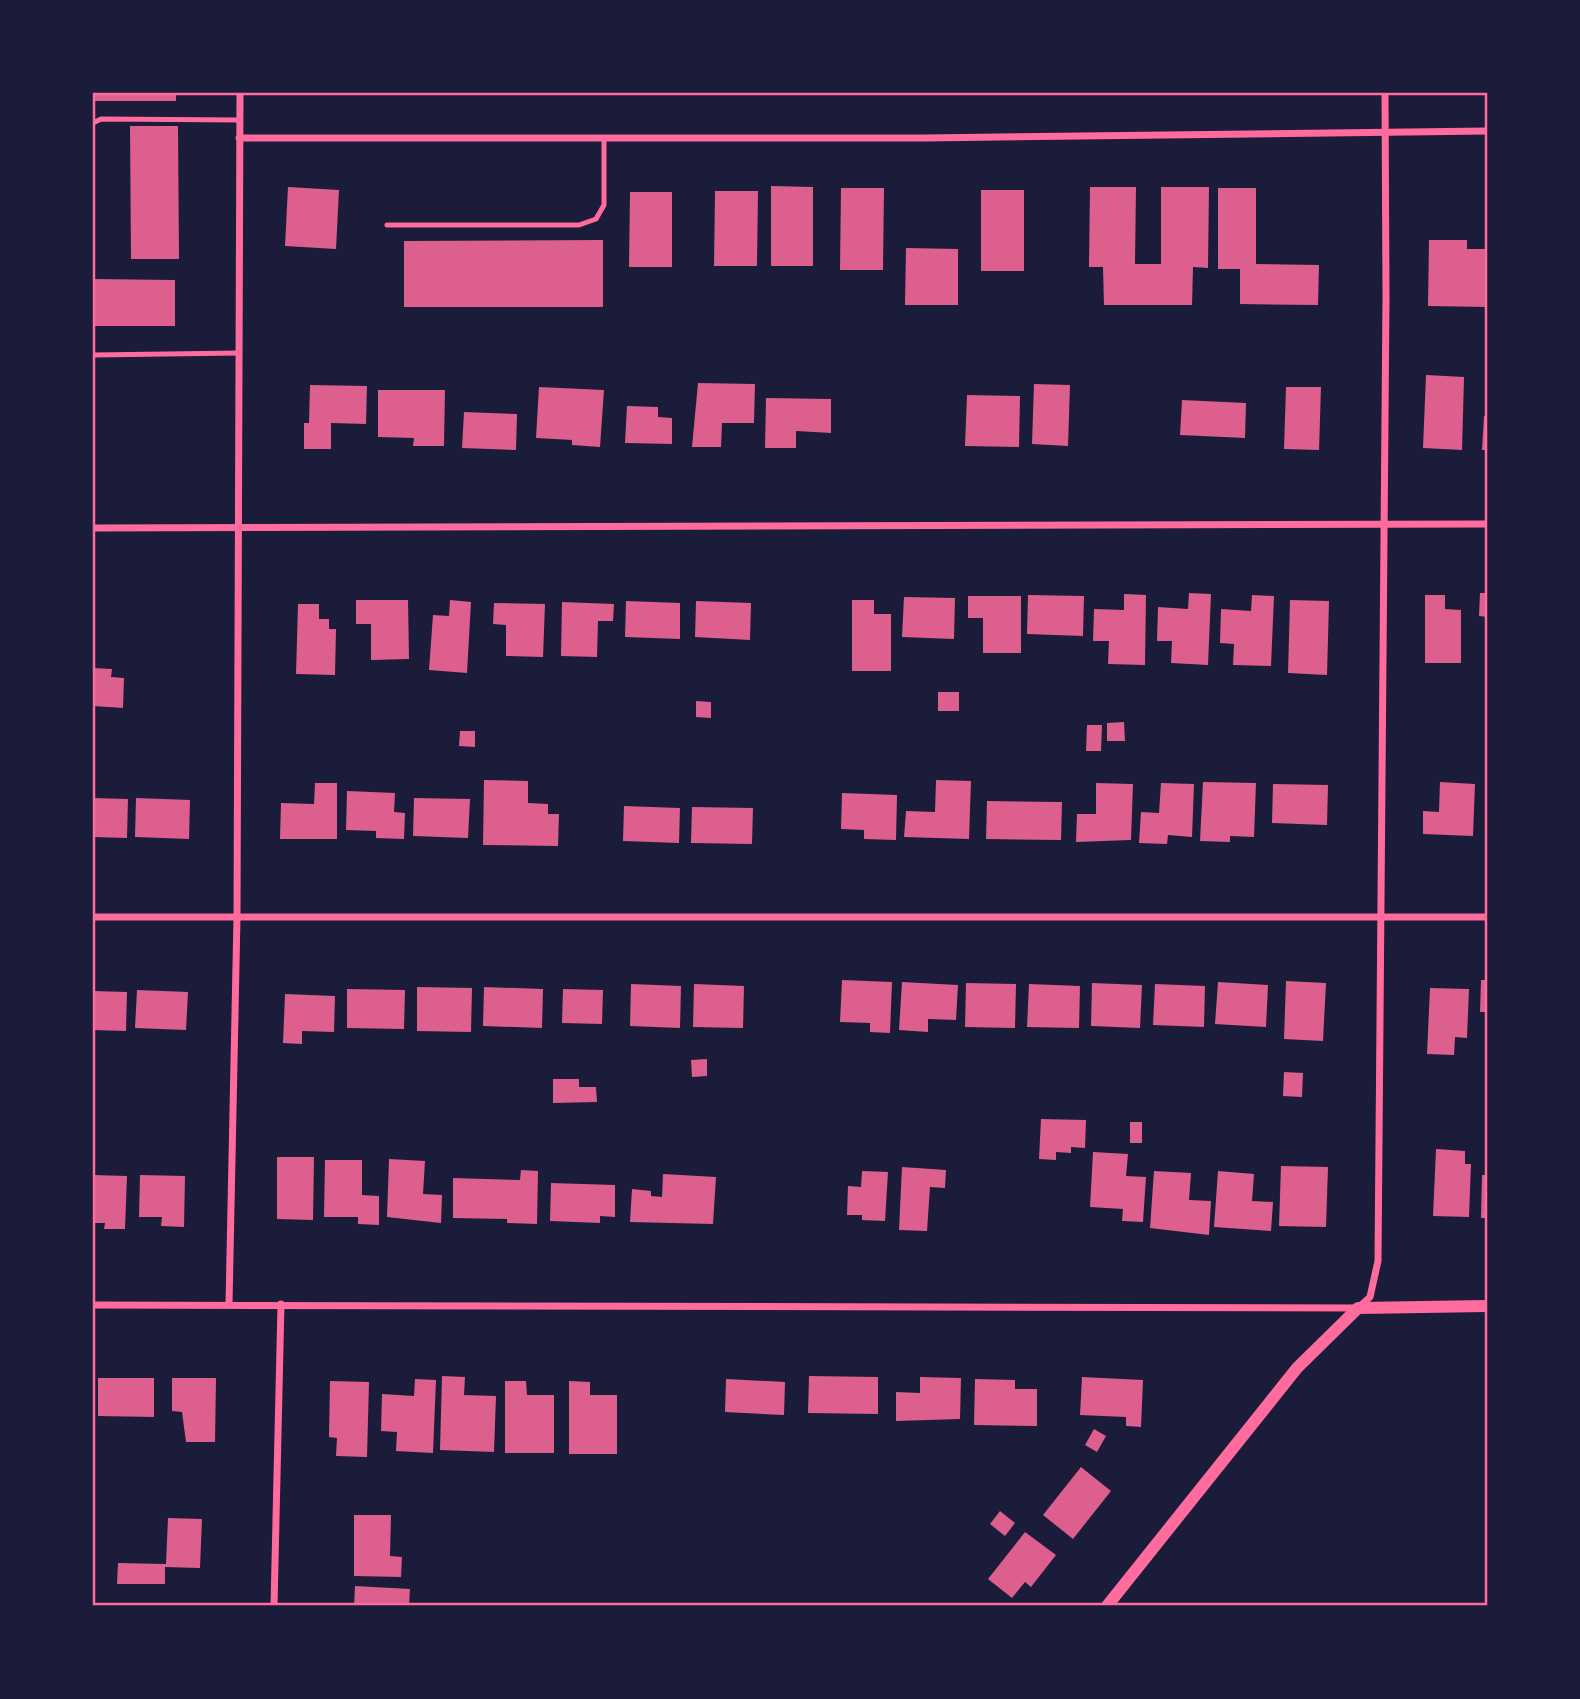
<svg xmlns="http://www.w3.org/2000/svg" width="1580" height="1699" viewBox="0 0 1580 1699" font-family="'PT Sans Narrow',sans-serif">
  <rect width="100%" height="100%" fill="#1b1b3a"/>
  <g fill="#dd5f8e">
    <rect x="93" y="93" width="83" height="8"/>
    <polygon points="130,126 178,126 179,259 131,259"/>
    <polygon points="771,186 813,187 813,266 771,266"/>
    <polygon points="288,187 339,190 336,249 285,246"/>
    <polygon points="1090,187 1136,187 1135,264 1161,264 1161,187 1209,187 1208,268 1193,267 1192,305 1104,305 1103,267 1089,267"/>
    <polygon points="841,188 884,188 883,270 840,270"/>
    <polygon points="1218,188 1256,188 1256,264 1319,265 1318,305 1240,304 1240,269 1218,269"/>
    <rect x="981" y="190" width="43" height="81"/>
    <polygon points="715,191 758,191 757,266 714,266"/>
    <polygon points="630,192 672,192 672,267 629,267"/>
    <polygon points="603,240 603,307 404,307 404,241"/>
    <polygon points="1429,240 1467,240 1467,249 1487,249 1487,307 1428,306"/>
    <polygon points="906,248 958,249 958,305 905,305"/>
    <polygon points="93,279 175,280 175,326 93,326"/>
    <polygon points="1426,375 1464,377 1462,450 1423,448"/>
    <polygon points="698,383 755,384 754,423 722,423 721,447 692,447"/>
    <polygon points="1034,384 1070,385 1068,446 1032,444"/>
    <polygon points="310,385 367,386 366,424 331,423 331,449 304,449 304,423 309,423"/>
    <polygon points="539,387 604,390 600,447 572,445 572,440 536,438"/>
    <polygon points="1286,387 1321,387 1319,450 1284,449"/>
    <polygon points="378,390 445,390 444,446 413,446 414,438 378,437"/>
    <polygon points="967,395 1020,396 1019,447 965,446"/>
    <polygon points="766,398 831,399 831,433 796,431 796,448 765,448"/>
    <polygon points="1182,400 1246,403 1245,438 1180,435"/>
    <polygon points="627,406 658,407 658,417 672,418 672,444 625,443"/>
    <polygon points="464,412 517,414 516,450 462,448"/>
    <polygon points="1484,416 1487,416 1487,450 1482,450"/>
    <polygon points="1189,593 1211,594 1208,665 1171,663 1172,641 1157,641 1158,607 1188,609"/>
    <polygon points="1480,593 1487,593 1487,617 1479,616"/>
    <polygon points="1124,594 1146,595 1145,665 1108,664 1109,641 1093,641 1094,609 1124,610"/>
    <polygon points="1028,595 1084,596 1083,636 1027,634"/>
    <polygon points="1252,595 1274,596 1271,666 1233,665 1234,644 1220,643 1221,609 1251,611"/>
    <polygon points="1425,595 1445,595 1445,609 1461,610 1461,663 1425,663"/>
    <polygon points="968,596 1021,596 1021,653 983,653 983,618 968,618"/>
    <polygon points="904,597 955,598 954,639 902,637"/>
    <polygon points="356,600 408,600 409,659 371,660 371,624 356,624"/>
    <polygon points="450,600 471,602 467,673 429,670 433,615 449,616"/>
    <polygon points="852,600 874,600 874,614 891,614 891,671 852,671"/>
    <polygon points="1290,600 1329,601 1327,675 1288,673"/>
    <polygon points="626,601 680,603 680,639 625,637"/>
    <polygon points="696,601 751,603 750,640 695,637"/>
    <polygon points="562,602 614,604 613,621 598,621 597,657 561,656"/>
    <polygon points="494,603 545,604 543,657 506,656 506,625 493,624"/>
    <polygon points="298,604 319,604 319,619 329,619 329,629 336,629 335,675 296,674"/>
    <polygon points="93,668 112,669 111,677 124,678 123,708 93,706"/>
    <rect x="938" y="692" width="21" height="19"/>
    <polygon points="696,701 711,702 711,718 696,717"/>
    <polygon points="1124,722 1125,741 1107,741 1107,723"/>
    <polygon points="1087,725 1102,725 1101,751 1086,751"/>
    <polygon points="460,731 475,731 475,747 459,746"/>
    <polygon points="484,780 528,781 528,803 548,804 548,814 559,814 558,846 483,845"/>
    <polygon points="936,780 971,781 969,839 904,837 906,811 935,812"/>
    <polygon points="1203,782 1256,783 1254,837 1230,836 1230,842 1200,841"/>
    <polygon points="1440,782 1475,784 1473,836 1423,834 1423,811 1439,812"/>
    <polygon points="315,783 337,783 337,839 280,839 281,803 314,804"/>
    <polygon points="1096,783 1133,784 1131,840 1076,842 1077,814 1096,814"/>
    <polygon points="1161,783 1194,784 1192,837 1168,835 1167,844 1139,843 1141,812 1159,813"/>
    <polygon points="1273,784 1328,785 1327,825 1272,823"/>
    <polygon points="347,791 395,793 394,812 405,813 404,839 376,838 376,831 346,830"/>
    <polygon points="842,793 897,795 896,840 864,839 864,830 841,829"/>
    <polygon points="93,798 128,799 127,838 93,837"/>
    <polygon points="136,798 190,800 189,839 135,837"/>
    <polygon points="414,798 470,799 468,838 413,836"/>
    <polygon points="987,801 1062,802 1061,840 986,839"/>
    <polygon points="624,806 680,808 679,843 623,841"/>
    <polygon points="692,807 753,808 752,844 691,843"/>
    <polygon points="842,980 892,982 890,1033 870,1032 870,1023 840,1022"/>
    <polygon points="1481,980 1487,980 1487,1012 1480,1012"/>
    <polygon points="1286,981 1326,983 1323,1041 1284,1039"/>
    <polygon points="902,982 958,985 956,1020 928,1019 928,1032 899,1030"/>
    <polygon points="1218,982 1268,985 1266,1027 1215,1024"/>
    <polygon points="966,983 1016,984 1015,1028 965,1027"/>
    <polygon points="1092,983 1142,985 1140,1028 1091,1026"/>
    <polygon points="631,984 681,986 680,1028 630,1026"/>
    <polygon points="694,984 744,986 743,1028 693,1027"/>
    <polygon points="1029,984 1080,986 1079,1028 1027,1027"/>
    <polygon points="1155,984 1205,986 1204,1027 1153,1025"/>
    <polygon points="417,987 472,988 471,1032 417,1031"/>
    <polygon points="484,987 543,989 542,1028 483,1026"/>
    <polygon points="1430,988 1469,989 1467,1038 1455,1037 1454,1055 1427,1054"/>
    <polygon points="347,989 405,990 404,1029 347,1028"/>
    <polygon points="563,989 603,990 602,1024 562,1023"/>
    <polygon points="137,990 188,992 186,1030 135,1028"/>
    <polygon points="93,991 127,992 126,1031 93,1030"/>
    <polygon points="285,994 335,996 334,1032 302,1031 302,1044 283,1043"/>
    <polygon points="707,1059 707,1076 692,1077 691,1060"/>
    <polygon points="1284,1072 1303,1073 1302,1097 1283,1096"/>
    <polygon points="553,1079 579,1079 579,1087 596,1087 597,1102 553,1103"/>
    <polygon points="1041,1119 1086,1120 1085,1148 1071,1147 1071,1153 1056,1152 1056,1160 1039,1159"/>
    <rect x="1130" y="1122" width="12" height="21"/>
    <polygon points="1436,1149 1465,1151 1465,1164 1471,1164 1469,1217 1433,1216"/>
    <polygon points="1093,1152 1128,1154 1126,1176 1146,1177 1143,1222 1122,1221 1123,1209 1090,1207"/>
    <polygon points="277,1157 314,1157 313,1220 277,1219"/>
    <polygon points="389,1159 425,1161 423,1194 442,1195 441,1223 387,1217"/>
    <polygon points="325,1160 362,1160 362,1195 379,1196 379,1225 358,1224 358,1217 324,1217"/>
    <polygon points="1281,1166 1328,1167 1326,1227 1279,1226"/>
    <polygon points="902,1167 946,1170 945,1188 930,1187 927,1231 899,1230"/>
    <polygon points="521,1170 538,1171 537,1224 507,1223 507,1219 453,1218 453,1178 520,1180"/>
    <polygon points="862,1171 888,1172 885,1221 862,1220 862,1215 847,1215 848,1186 861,1187"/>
    <polygon points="1154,1171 1191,1173 1189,1200 1211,1201 1209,1235 1150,1228"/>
    <polygon points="1218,1171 1254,1174 1252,1201 1273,1202 1271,1231 1214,1227"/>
    <polygon points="663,1174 716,1177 713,1224 630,1222 632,1189 651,1191 651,1196 662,1197"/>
    <polygon points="93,1175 127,1176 125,1229 104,1229 105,1223 93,1223"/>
    <polygon points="140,1175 185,1176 184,1227 161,1226 162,1217 139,1217"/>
    <polygon points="1482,1175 1487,1175 1487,1218 1481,1218"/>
    <polygon points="551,1183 615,1185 615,1217 600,1216 600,1223 550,1221"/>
    <polygon points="442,1376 465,1377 464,1395 496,1396 494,1452 440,1450"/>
    <polygon points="809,1376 878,1377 878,1414 808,1413"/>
    <polygon points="920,1377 961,1378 960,1419 896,1421 896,1392 920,1393"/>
    <polygon points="1082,1377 1143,1380 1141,1427 1126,1426 1126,1417 1080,1415"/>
    <polygon points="98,1378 154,1378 154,1417 98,1416"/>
    <polygon points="172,1378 216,1378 215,1442 186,1442 182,1412 172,1411"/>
    <polygon points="415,1379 436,1380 433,1453 396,1451 397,1432 381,1431 382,1394 414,1396"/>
    <polygon points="726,1379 785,1382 784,1415 725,1412"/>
    <polygon points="975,1379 1015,1380 1015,1389 1037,1389 1037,1426 974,1425"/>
    <polygon points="330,1381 369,1382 367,1457 336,1456 337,1438 329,1437"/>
    <polygon points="505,1381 526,1381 527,1395 554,1395 554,1453 505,1453"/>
    <polygon points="569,1381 590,1382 590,1395 617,1395 617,1454 569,1454"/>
    <polygon points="1094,1429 1106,1436 1097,1452 1085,1445"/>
    <polygon points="1081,1467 1111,1491 1073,1539 1043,1515"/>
    <polygon points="1000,1511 1015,1523 1005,1536 990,1524"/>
    <polygon points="354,1515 391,1515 390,1556 402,1557 401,1577 354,1576"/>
    <polygon points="168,1518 202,1519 200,1568 165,1567 165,1584 117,1584 118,1563 166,1564"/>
    <polygon points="1025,1532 1056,1555 1031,1587 1025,1582 1012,1598 988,1579"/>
    <polygon points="355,1586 410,1589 409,1606 354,1606"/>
  </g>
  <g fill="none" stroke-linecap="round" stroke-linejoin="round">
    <g stroke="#ff6b9d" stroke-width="5">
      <polyline points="93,123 101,119 239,120"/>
      <polyline points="387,225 579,225 596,219 604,205 604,138"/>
      <polyline points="93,355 239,353"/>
    </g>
    <g stroke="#ff6b9d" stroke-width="7">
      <polyline points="239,138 925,138 1487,131"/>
      <polyline points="93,528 1487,524"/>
      <polyline points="93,917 1487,917"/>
      <polyline points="229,1304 237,917 240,93"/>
      <polyline points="93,1305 1358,1308 1370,1297 1378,1261 1386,297 1385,93"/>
      <polyline points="274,1606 281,1304"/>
    </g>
    <polyline stroke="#ff6b9d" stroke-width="12" points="1107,1606 1297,1368 1358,1308 1487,1306"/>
  </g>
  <rect width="1580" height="1699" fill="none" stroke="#1b1b3a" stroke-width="189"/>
  <rect x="94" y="94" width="1392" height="1510" fill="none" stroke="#ff6b9d" stroke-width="2.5"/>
</svg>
